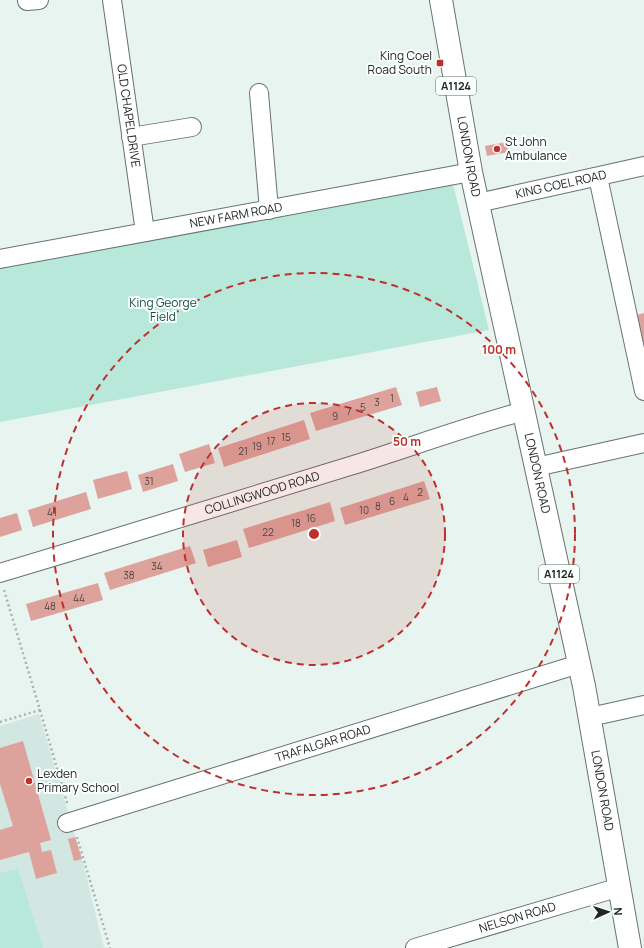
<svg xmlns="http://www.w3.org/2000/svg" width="644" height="948" viewBox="0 0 644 948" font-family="Manrope,sans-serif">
  <rect width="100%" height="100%" fill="#e7f4f0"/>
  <polygon fill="#d2e7e1" points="39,714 82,859 104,948 0,948 0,726"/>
  <g fill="#b7e8da">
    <polygon points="453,184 489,330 0,422 0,262"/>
    <polygon points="18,869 43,948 0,948 0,873"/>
  </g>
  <g fill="#dda29b">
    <polygon points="507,142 509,152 487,156 485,146"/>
    <polygon points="644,313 644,342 643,342 637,315"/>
    <polygon points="396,387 402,405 316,431 310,413"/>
    <polygon points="437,387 441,401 420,407 416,392"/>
    <polygon points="304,420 310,439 224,467 218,448"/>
    <polygon points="209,444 215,463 185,472 179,454"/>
    <polygon points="173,464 178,481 143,492 138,475"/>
    <polygon points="127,471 132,489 98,499 93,480"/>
    <polygon points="424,481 430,499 345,525 340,508"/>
    <polygon points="86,492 91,509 33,527 28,510"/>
    <polygon points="330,502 335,521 249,548 243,529"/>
    <polygon points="17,513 22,530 0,537 0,518"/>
    <polygon points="237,540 242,557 208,567 203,550"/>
    <polygon points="190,546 196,563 110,590 104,573"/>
    <polygon points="98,583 103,600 31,621 26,604"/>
    <polygon points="23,741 51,840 40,843 42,852 51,850 57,873 36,879 29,852 0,860 0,830 13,826 0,784 0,748"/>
    <polygon points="75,837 82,859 74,861 68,839"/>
  </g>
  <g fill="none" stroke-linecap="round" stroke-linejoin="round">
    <defs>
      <g id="minor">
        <path id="s1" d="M112 0 145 232"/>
        <polyline points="27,1 39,0"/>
        <polyline points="259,93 269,210"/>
        <polyline points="131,137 192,127"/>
        <polyline points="598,177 644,391"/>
        <path id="s2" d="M478 203 644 166"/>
        <path id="s3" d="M0 259 471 172"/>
        <polyline points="536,467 644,443"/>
        <path id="s4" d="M0 573C117 538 234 502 350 466 408 448 465 427 524 411"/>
        <polyline points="590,717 644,705"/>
        <path id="s5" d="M67 823 579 664"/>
        <path id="s6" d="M415 948 620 887"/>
      </g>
      <g id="major">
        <path id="s7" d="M441 0 471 172 584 686 630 948"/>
      </g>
    </defs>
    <use href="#minor" stroke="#67726f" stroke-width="20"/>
    <use href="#major" stroke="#67726f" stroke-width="24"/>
    <g stroke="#a8b2af" stroke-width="2.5" stroke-dasharray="2 3" stroke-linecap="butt">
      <polyline points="40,710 68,806"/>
      <polyline points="0,722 40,710 4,590"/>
      <polyline points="77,837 110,948"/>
    </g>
    <use href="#minor" stroke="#fff" stroke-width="18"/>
    <use href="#major" stroke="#fff" stroke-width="22"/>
  </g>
  <circle cx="314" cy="534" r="131" fill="#be2f2d" fill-opacity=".12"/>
  <g fill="none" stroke="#be2f2d" stroke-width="2" stroke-dasharray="7 5">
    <circle cx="314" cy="534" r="131"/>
    <circle cx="314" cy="534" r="261"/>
  </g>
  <g fill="#be2f2d" stroke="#fafffd" stroke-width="1.5">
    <rect x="436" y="59" width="8" height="8" rx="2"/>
    <circle cx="497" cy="149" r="4"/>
    <circle cx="29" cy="781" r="4"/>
  </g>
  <g text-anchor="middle" stroke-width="4" stroke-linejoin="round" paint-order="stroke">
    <g font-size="10" fill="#504542">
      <text x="392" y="402">1</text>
      <text x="377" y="406">3</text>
      <text x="363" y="411">5</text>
      <text x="349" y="415">7</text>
      <text x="335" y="420">9</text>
      <text x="286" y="441">15</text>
      <text x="271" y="445">17</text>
      <text x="257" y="450">19</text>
      <text x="243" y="455">21</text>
      <text x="149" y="485">31</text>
      <text x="420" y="496">2</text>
      <text x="406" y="501">4</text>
      <text x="392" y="505">6</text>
      <text x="378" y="510">8</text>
      <text x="364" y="514">10</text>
      <text x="52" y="516">41</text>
      <text x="311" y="522">16</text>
      <text x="296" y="527">18</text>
      <text x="268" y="536">22</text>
      <text x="157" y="570">34</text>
      <text x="129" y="579">38</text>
      <text x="79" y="602">44</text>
      <text x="50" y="610">48</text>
    </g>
    <g fill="#fafffd" stroke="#626765" stroke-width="1">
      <rect x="436" y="77" width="40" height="18" rx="3"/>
      <rect x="539" y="565" width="40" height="18" rx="3"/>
    </g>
    <g font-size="11" font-weight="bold" fill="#212624">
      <text x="456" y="90">A1124</text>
      <text x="559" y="578">A1124</text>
    </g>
    <g font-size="12" fill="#212624" stroke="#fafffd" text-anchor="start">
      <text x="432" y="60" text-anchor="end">King Coel<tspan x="432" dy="14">Road South</tspan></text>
      <text x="505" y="146">St John<tspan x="505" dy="14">Ambulance</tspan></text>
      <text x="37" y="778">Lexden<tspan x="37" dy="14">Primary School</tspan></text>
    </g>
    <g font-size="12" fill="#212624" stroke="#fafffd">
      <text dy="4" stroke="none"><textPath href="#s1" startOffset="117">OLD CHAPEL DRIVE</textPath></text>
      <text dy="4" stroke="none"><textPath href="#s7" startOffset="159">LONDON ROAD</textPath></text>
      <text dy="4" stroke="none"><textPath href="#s2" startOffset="85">KING COEL ROAD</textPath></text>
      <text dy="4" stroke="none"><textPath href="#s3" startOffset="240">NEW FARM ROAD</textPath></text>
      <text dy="4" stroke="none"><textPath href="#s7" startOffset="483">LONDON ROAD</textPath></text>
      <text dy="4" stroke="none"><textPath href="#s4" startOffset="274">COLLINGWOOD ROAD</textPath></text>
      <text dy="4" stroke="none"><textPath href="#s5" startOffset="268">TRAFALGAR ROAD</textPath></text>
      <text dy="4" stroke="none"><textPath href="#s7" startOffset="807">LONDON ROAD</textPath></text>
      <text dy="4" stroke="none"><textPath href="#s6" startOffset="107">NELSON ROAD</textPath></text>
    </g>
    <g font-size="12" fill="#174e42" stroke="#fafffd">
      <text x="163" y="307">King George<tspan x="163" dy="14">Field</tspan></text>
    </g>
  </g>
  <circle cx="314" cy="534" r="6" fill="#be2f2d" stroke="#fafffd" stroke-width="2"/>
  <g font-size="12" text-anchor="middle" font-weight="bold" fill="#be2f2d" stroke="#fafffd" stroke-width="4" stroke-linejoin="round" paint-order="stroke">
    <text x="499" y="354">100 m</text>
    <text x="407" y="446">50 m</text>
  </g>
  <g transform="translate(608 912) rotate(87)" stroke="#fafffd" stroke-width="3" paint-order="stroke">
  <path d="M0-3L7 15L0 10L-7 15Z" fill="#212624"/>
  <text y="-6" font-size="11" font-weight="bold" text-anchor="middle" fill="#212624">N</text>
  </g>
</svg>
